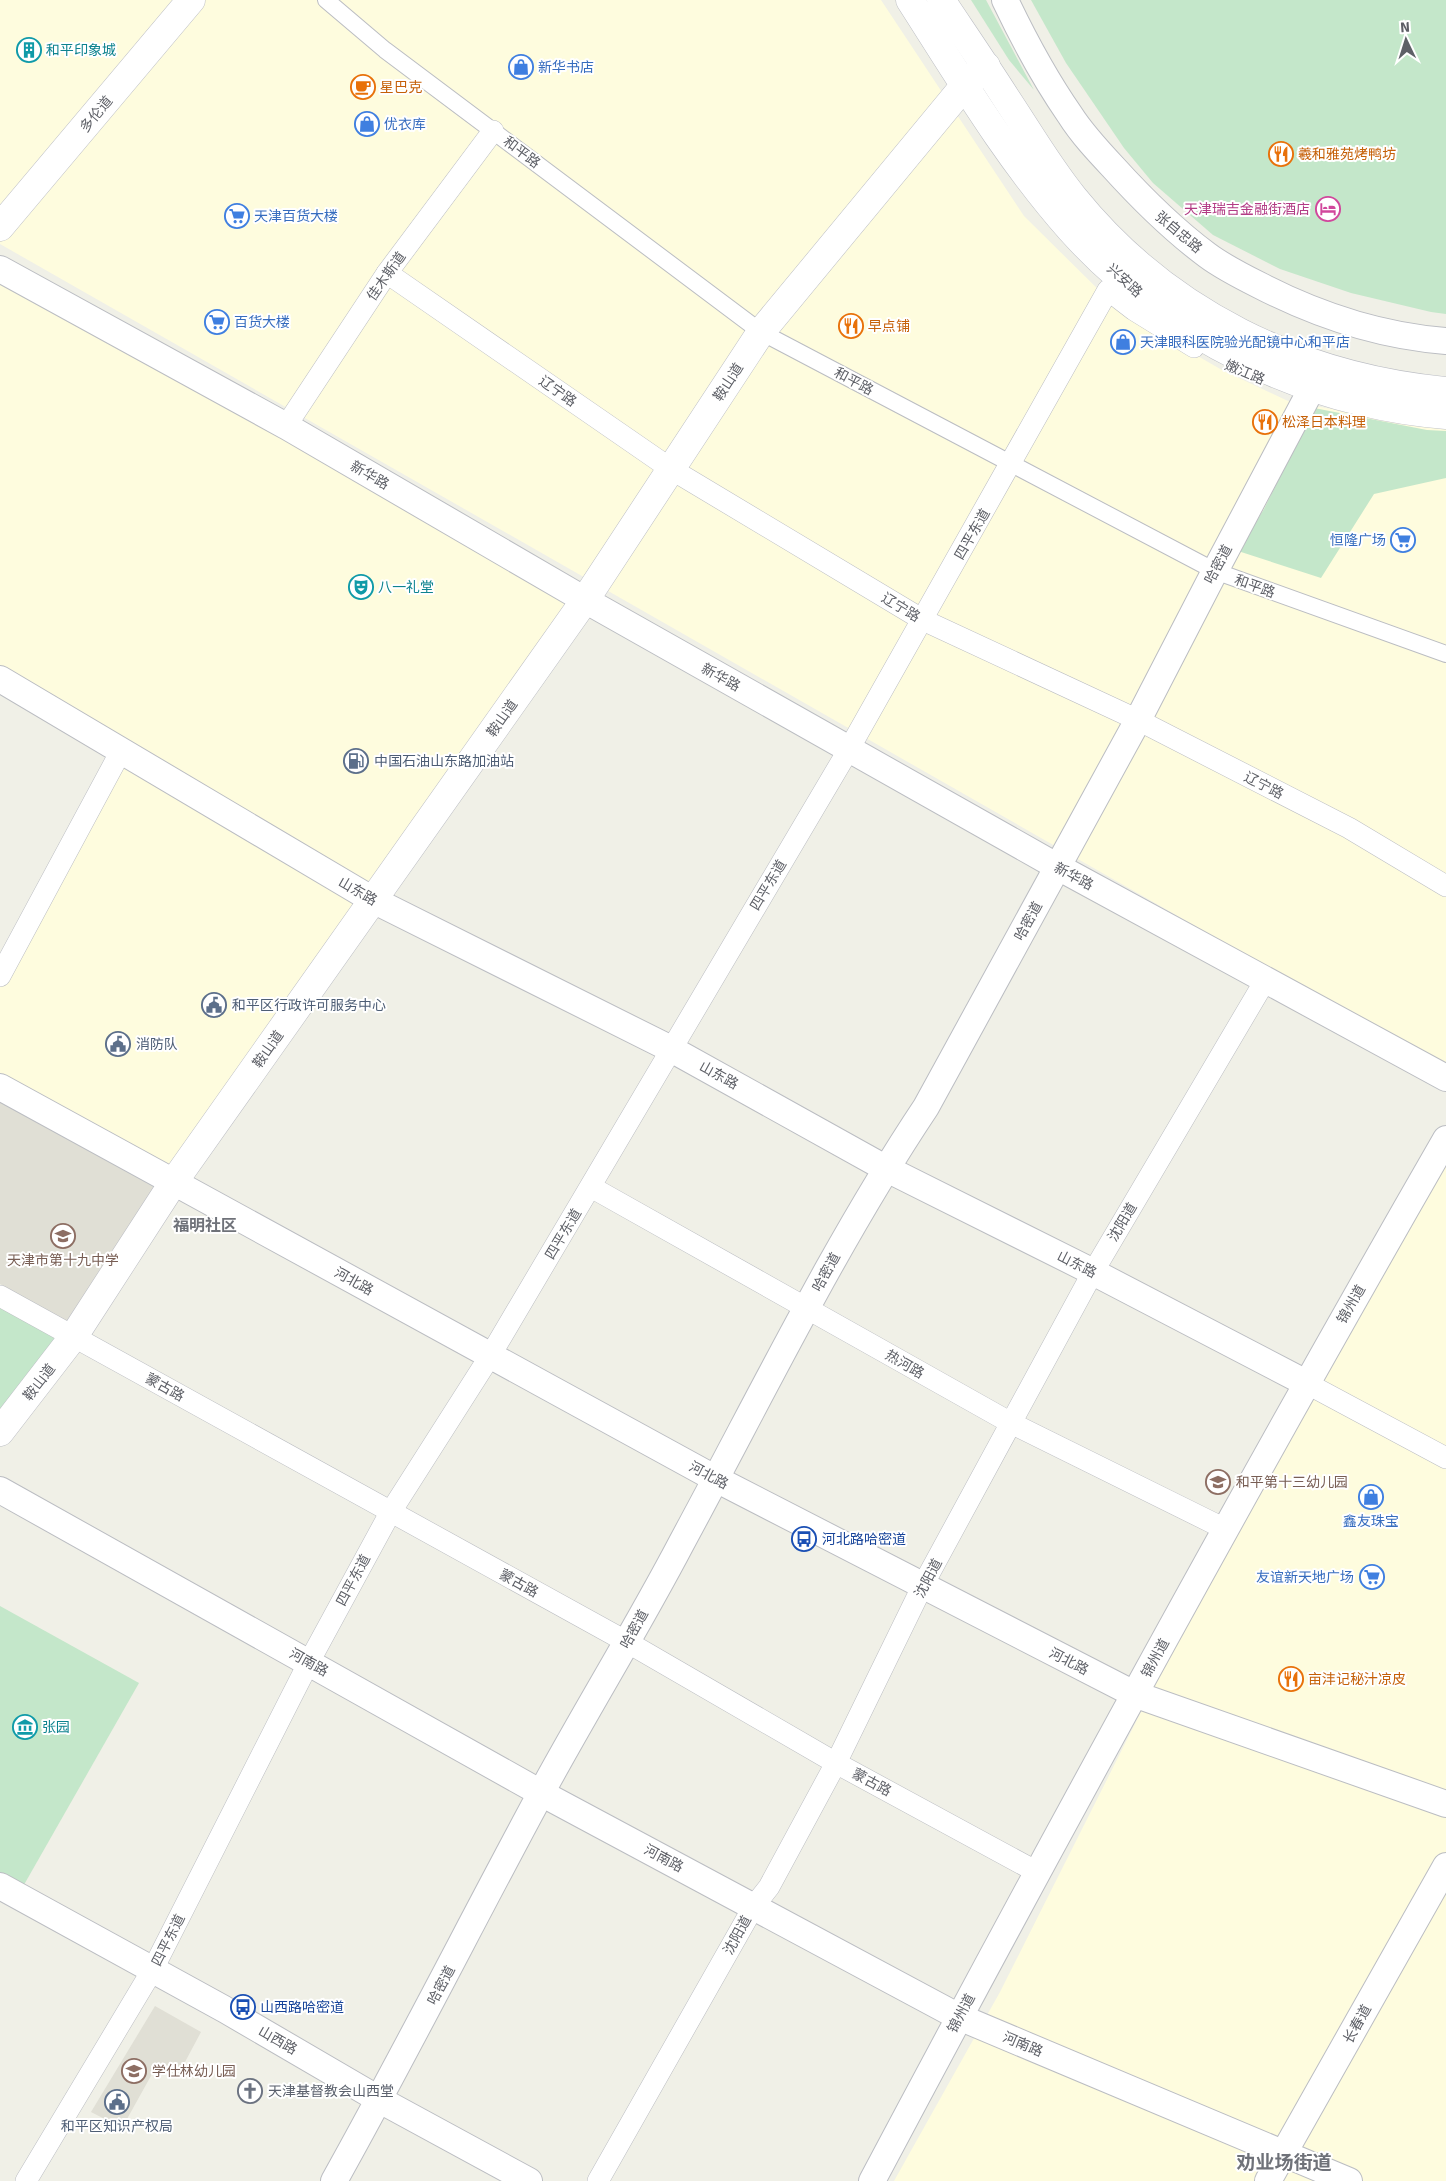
<svg xmlns="http://www.w3.org/2000/svg" width="1446" height="2181" viewBox="0 0 1446 2181" font-family="Signika,'Noto Sans SC',sans-serif">
  <rect width="100%" height="100%" fill="#f0f0e7"/>
  <g fill="#fefcde">
    <polygon points="0,0 881,0 1024,216 1121,312 1222,370 1288,401 1391,420 1446,426 1446,1069 0,244"/>
    <polygon points="0,271 576,600 169,1176 0,1087 0,965 116,747 0,677"/>
    <polygon points="1446,1156 1446,2181 894,2181 1000,1992 1149,1696 1307,1401"/>
  </g>
  <g fill="#e0dfd5">
    <polygon points="0,1099 158,1187 69,1323 0,1284"/>
    <polygon points="155,2006 201,2032 177,2077 157,2065 122,2128 91,2112"/>
  </g>
  <g fill="#c4e7ca">
    <polygon points="971,0 986,0 1034,90 1009,60"/>
    <polygon points="1031,0 1446,0 1446,314 1431,312 1351,293 1280,269 1213,235 1153,183 1124,148 1066,63"/>
    <polygon points="1314,408 1427,430 1446,431 1446,478 1374,494 1321,578 1238,551 1264,509"/>
    <polygon points="0,1307 64,1342 0,1432"/>
    <polygon points="0,1606 139,1683 21,1890 0,1879"/>
  </g>
  <g fill="none" stroke-linecap="round" stroke-linejoin="round">
    <defs>
      <polyline id="pedestrian" points="326,0 385,50 761,332 1215,571 1446,654"/>
      <g id="minor">
        <polyline points="387,273 671,469 923,620 1138,720 1349,828 1446,886"/>
        <polyline points="286,426 387,273 493,131"/>
        <polyline points="0,976 121,751"/>
        <polyline points="591,1187 1011,1423 1225,1529"/>
        <polyline points="0,1296 627,1642 836,1763 1037,1872"/>
        <polyline points="1306,1383 1446,1458"/>
        <polyline points="26,2181 153,1969 309,1662 390,1513 490,1356 849,749 1108,290 1134,310 1194,347"/>
        <polyline points="598,2181 754,1906 769,1887 836,1763 923,1585 1093,1272 1266,979"/>
      </g>
      <g id="tertiary">
        <path d="M1005 0C1024 40 1045 79 1070 115 1082 134 1098 151 1113 167 1142 199 1172 229 1207 255 1223 267 1241 276 1259 285 1317 315 1381 336 1446 341"/>
        <polyline points="0,269 286,426 585,600 1058,867 1446,1078"/>
        <polyline points="0,679 373,900 671,1049 885,1168 1093,1272 1306,1383"/>
        <polyline points="0,1087 716,1479 1134,1694 1446,1804"/>
        <polyline points="0,1490 541,1793 959,2017 1349,2181"/>
        <polyline points="0,1886 224,2009 380,2100 529,2181"/>
        <path d="M334 2181C405 2054 471 1923 540 1795 586 1710 637 1628 682 1542 761 1396 834 1245 926 1107L1138 720 1215 571 1312 388 1320 366"/>
        <path d="M872 2181C1058 1831 1248 1483 1446 1139"/>
        <polyline points="1268,2181 1446,1866"/>
      </g>
      <g id="secondary">
        <path d="M910 0C960 78 1008 159 1070 229 1165 335 1304 404 1446 415"/>
        <path d="M941 0C963 33 985 65 1006 98 1028 131 1048 166 1074 198 1167 313 1300 377 1446 391"/>
        <polyline points="0,227 191,0"/>
        <polyline points="0,1432 74,1336 173,1183 585,600 761,332 965,85 986,66"/>
      </g>
    </defs>
    <use href="#pedestrian" stroke="#bbbdc2" stroke-width="18"/>
    <use href="#minor" stroke="#bbbdc2" stroke-width="22"/>
    <use href="#tertiary" stroke="#bbbdc2" stroke-width="28"/>
    <use href="#secondary" stroke="#bcbec4" stroke-width="29"/>
    <use href="#pedestrian" stroke="#fff" stroke-width="16"/>
    <use href="#minor" stroke="#fff" stroke-width="21"/>
    <use href="#tertiary" stroke="#fff" stroke-width="26"/>
    <use href="#secondary" stroke="#fff" stroke-width="28"/>
  </g>
  <defs>
    <symbol id="building-ring" viewBox="-11 -11 22 22"><circle r="9.5" fill="#fff" stroke="#0f9aa8" stroke-width="1.5"/><path d="M-4-6H4V6H1V3H-1V6H-4ZM-2.5-4.3h1.7v1.8h-1.7ZM.8-4.3h1.7v1.8H.8ZM-2.5-1h1.7V.8h-1.7ZM.8-1h1.7V.8H.8Z" fill="#0f9aa8"/></symbol>
    <symbol id="shop-ring" viewBox="-11 -11 22 22"><circle r="9.5" fill="#fff" stroke="#3f7fe0" stroke-width="1.5"/><path d="M-5-2.5h2.3a2.7 3.5 0 0 1 5.4 0H5L5.5 6h-11ZM-1.5-2.5h3a1.5 2.3 0 0 0-3 0Z" fill="#3f7fe0"/></symbol>
    <symbol id="cafe-ring" viewBox="-11 -11 22 22"><circle r="9.5" fill="#fff" stroke="#e8710a" stroke-width="1.5"/><path d="M-5.5-4.5H6V0H3Q3 3.5 0 3.5H-2.5Q-5.5 3.5-5.5 0ZM3-3.2v2h1.7v-2ZM-6 4.5H4V6H-6Z" fill="#e8710a"/></symbol>
    <symbol id="restaurant-ring" viewBox="-11 -11 22 22"><circle r="9.5" fill="#fff" stroke="#e8710a" stroke-width="1.5"/><path d="M-5-6h1v4h1v-4h1v4h1v-4h1v5L-1.5 .5V6h-2V.5L-5-1ZM5-6V6H3V1.5H1.5Q1.5-4 5-6Z" fill="#e8710a"/></symbol>
    <symbol id="hotel-ring" viewBox="-11 -11 22 22"><circle r="9.5" fill="#fff" stroke="#d1479c" stroke-width="1.5"/><path d="M-6-4.5h1.5V1H6V5H4.5V3h-9V5H-6ZM-4 0a1.8 1.8 0 1 1 3.6 0ZM.5 0V-2.5h3Q6-2.5 6 0Z" fill="#d1479c"/></symbol>
    <symbol id="supermarket-ring" viewBox="-11 -11 22 22"><circle r="9.5" fill="#fff" stroke="#3f7fe0" stroke-width="1.5"/><path d="M-6-5.5h2.5l.6 2H6L4.5 2H-2.5L-4.4-4H-6ZM-1.5 3.2a1.3 1.3 0 1 0 .1 0ZM3 3.2a1.3 1.3 0 1 0 .1 0Z" fill="#3f7fe0"/></symbol>
    <symbol id="theatre-ring" viewBox="-11 -11 22 22"><circle r="9.5" fill="#fff" stroke="#0f9aa8" stroke-width="1.5"/><path d="M-5-5.5Q0-4 5-5.5V0Q5 5 0 6Q-5 5-5 0ZM-3.3-2.5H-1v1.5H-3.3ZM1-2.5H3.3v1.5H1ZM-2.8 1Q0 5.5 2.8 1Z" fill="#0f9aa8"/></symbol>
    <symbol id="fuel-ring" viewBox="-11 -11 22 22"><circle r="9.5" fill="#fff" stroke="#5c6f8a" stroke-width="1.5"/><path d="M-5.5-6h7V0h2V4h1.3V-2.5L3-4.5l.8-.8L6-3V5H2.5V1h-1V6h-7ZM-4.2-4.7v3.2H.2V-4.7Z" fill="#5c6f8a"/></symbol>
    <symbol id="civic-ring" viewBox="-11 -11 22 22"><circle r="9.5" fill="#fff" stroke="#5c6f8a" stroke-width="1.5"/><path d="M-.6-6.5H3V-4.5H.6V-3L4-1V1h2V6H-6V1h2V-1L-.6-3ZM-1.2 2.5V6h2.4V2.5Z" fill="#5c6f8a"/></symbol>
    <symbol id="school-ring" viewBox="-11 -11 22 22"><circle r="9.5" fill="#fff" stroke="#8d6e63" stroke-width="1.5"/><path d="M0-5L7-2L0 1L-7-2ZM-4 1L0 2.5L4 1V4Q0 6-4 4Z" fill="#8d6e63"/></symbol>
    <symbol id="bus-ring" viewBox="-11 -11 22 22"><circle r="9.5" fill="#fff" stroke="#1a4fb4" stroke-width="1.5"/><path d="M-5-6H5V4H4V6H2V4H-2V6H-4V4H-5ZM-3.5-4V0h7V-4ZM-3.5 1.2v1.5H-2V1.2ZM2 1.2v1.5H3.5V1.2Z" fill="#1a4fb4"/></symbol>
    <symbol id="museum-ring" viewBox="-11 -11 22 22"><circle r="9.5" fill="#fff" stroke="#0f9aa8" stroke-width="1.5"/><path d="M0-6L6-3V-2H-6V-3ZM-5-1h2V3h-2ZM-1-1h2V3h-2ZM3-1h2V3H3ZM-6 4H6V6H-6Z" fill="#0f9aa8"/></symbol>
    <symbol id="church-ring" viewBox="-11 -11 22 22"><circle r="9.5" fill="#fff" stroke="#6b7280" stroke-width="1.5"/><path d="M-1.2-6h2.4v3.5h3.3v2.4h-3.3V6h-2.4V-.1h-3.3v-2.4h3.3Z" fill="#6b7280"/></symbol>
  </defs>
  <g fill-rule="evenodd">
    <use href="#building-ring" x="15" y="36" width="28" height="28"/>
    <use href="#shop-ring" x="507" y="53" width="28" height="28"/>
    <use href="#cafe-ring" x="349" y="73" width="28" height="28"/>
    <use href="#shop-ring" x="353" y="110" width="28" height="28"/>
    <use href="#restaurant-ring" x="1267" y="140" width="28" height="28"/>
    <use href="#hotel-ring" x="1314" y="195" width="28" height="28"/>
    <use href="#supermarket-ring" x="223" y="202" width="28" height="28"/>
    <use href="#supermarket-ring" x="203" y="308" width="28" height="28"/>
    <use href="#restaurant-ring" x="837" y="312" width="28" height="28"/>
    <use href="#shop-ring" x="1109" y="328" width="28" height="28"/>
    <use href="#restaurant-ring" x="1251" y="408" width="28" height="28"/>
    <use href="#supermarket-ring" x="1389" y="526" width="28" height="28"/>
    <use href="#theatre-ring" x="347" y="573" width="28" height="28"/>
    <use href="#fuel-ring" x="342" y="747" width="28" height="28"/>
    <use href="#civic-ring" x="200" y="991" width="28" height="28"/>
    <use href="#civic-ring" x="104" y="1030" width="28" height="28"/>
    <use href="#school-ring" x="49" y="1222" width="28" height="28"/>
    <use href="#school-ring" x="1204" y="1468" width="28" height="28"/>
    <use href="#shop-ring" x="1357" y="1483" width="28" height="28"/>
    <use href="#bus-ring" x="790" y="1525" width="28" height="28"/>
    <use href="#supermarket-ring" x="1358" y="1563" width="28" height="28"/>
    <use href="#restaurant-ring" x="1277" y="1665" width="28" height="28"/>
    <use href="#museum-ring" x="11" y="1713" width="28" height="28"/>
    <use href="#bus-ring" x="229" y="1993" width="28" height="28"/>
    <use href="#school-ring" x="120" y="2057" width="28" height="28"/>
    <use href="#church-ring" x="236" y="2077" width="28" height="28"/>
    <use href="#civic-ring" x="103" y="2088" width="28" height="28"/>
  </g>
  <g text-anchor="middle" stroke-width="4" stroke-linejoin="round" paint-order="stroke">
    <g font-size="14" fill="#0d838f" stroke="#fff" text-anchor="start">
      <text x="46" y="55">和平印象城</text>
      <text x="378" y="592">八一礼堂</text>
      <text x="42" y="1732">张园</text>
    </g>
    <g font-size="14" fill="#366cbe" stroke="#fff" text-anchor="start">
      <text x="538" y="72">新华书店</text>
      <text x="384" y="129">优衣库</text>
      <text x="254" y="221">天津百货大楼</text>
      <text x="234" y="327">百货大楼</text>
      <text x="1140" y="347">天津眼科医院验光配镜中心和平店</text>
      <text x="1386" y="545" text-anchor="end">恒隆广场</text>
      <text x="1371" y="1526" text-anchor="middle">鑫友珠宝</text>
      <text x="1354" y="1582" text-anchor="end">友谊新天地广场</text>
    </g>
    <g font-size="14" fill="#c56008" stroke="#fff" text-anchor="start">
      <text x="380" y="92">星巴克</text>
      <text x="1298" y="159">羲和雅苑烤鸭坊</text>
      <text x="868" y="331">早点铺</text>
      <text x="1282" y="427">松泽日本料理</text>
      <text x="1308" y="1684">亩沣记秘汁凉皮</text>
    </g>
    <g font-size="14" fill="#5e6067" stroke="#fff">
      <text transform="translate(96 114) rotate(-50)" y="5">多伦道</text>
      <text transform="translate(522 152) rotate(37)" y="5">和平路</text>
      <text transform="translate(1179 232) rotate(40)" y="5">张自忠路</text>
      <text transform="translate(386 276) rotate(-55)" y="5">佳木斯道</text>
      <text transform="translate(1125 280) rotate(42)" y="5">兴安路</text>
      <text transform="translate(1245 372) rotate(23)" y="5">嫩江路</text>
      <text transform="translate(854 381) rotate(28)" y="5">和平路</text>
      <text transform="translate(728 382) rotate(-57)" y="5">鞍山道</text>
      <text transform="translate(558 391) rotate(35)" y="5">辽宁路</text>
      <text transform="translate(370 475) rotate(30)" y="5">新华路</text>
      <text transform="translate(972 534) rotate(-60)" y="5">四平东道</text>
      <text transform="translate(1218 564) rotate(-62)" y="5">哈密道</text>
      <text transform="translate(1255 586) rotate(20)" y="5">和平路</text>
      <text transform="translate(901 607) rotate(31)" y="5">辽宁路</text>
      <text transform="translate(721 677) rotate(29)" y="5">新华路</text>
      <text transform="translate(502 718) rotate(-55)" y="5">鞍山道</text>
      <text transform="translate(1264 785) rotate(27)" y="5">辽宁路</text>
      <text transform="translate(1074 876) rotate(28)" y="5">新华路</text>
      <text transform="translate(768 885) rotate(-59)" y="5">四平东道</text>
      <text transform="translate(358 891) rotate(30)" y="5">山东路</text>
      <text transform="translate(1028 921) rotate(-61)" y="5">哈密道</text>
      <text transform="translate(268 1049) rotate(-55)" y="5">鞍山道</text>
      <text transform="translate(719 1075) rotate(29)" y="5">山东路</text>
      <text transform="translate(1122 1222) rotate(-59)" y="5">沈阳道</text>
      <text transform="translate(563 1234) rotate(-59)" y="5">四平东道</text>
      <text transform="translate(1077 1264) rotate(27)" y="5">山东路</text>
      <text transform="translate(826 1272) rotate(-61)" y="5">哈密道</text>
      <text transform="translate(354 1281) rotate(29)" y="5">河北路</text>
      <text transform="translate(1351 1304) rotate(-60)" y="5">锦州道</text>
      <text transform="translate(905 1364) rotate(30)" y="5">热河路</text>
      <text transform="translate(39 1382) rotate(-52)" y="5">鞍山道</text>
      <text transform="translate(165 1387) rotate(29)" y="5">蒙古路</text>
      <text transform="translate(709 1475) rotate(28)" y="5">河北路</text>
      <text transform="translate(928 1578) rotate(-62)" y="5">沈阳道</text>
      <text transform="translate(353 1580) rotate(-62)" y="5">四平东道</text>
      <text transform="translate(519 1583) rotate(29)" y="5">蒙古路</text>
      <text transform="translate(634 1629) rotate(-61)" y="5">哈密道</text>
      <text transform="translate(1155 1658) rotate(-61)" y="5">锦州道</text>
      <text transform="translate(1069 1661) rotate(27)" y="5">河北路</text>
      <text transform="translate(309 1662) rotate(29)" y="5">河南路</text>
      <text transform="translate(872 1782) rotate(28)" y="5">蒙古路</text>
      <text transform="translate(664 1858) rotate(28)" y="5">河南路</text>
      <text transform="translate(737 1935) rotate(-61)" y="5">沈阳道</text>
      <text transform="translate(168 1940) rotate(-63)" y="5">四平东道</text>
      <text transform="translate(441 1985) rotate(-62)" y="5">哈密道</text>
      <text transform="translate(961 2013) rotate(-62)" y="5">锦州道</text>
      <text transform="translate(1357 2024) rotate(-61)" y="5">长春道</text>
      <text transform="translate(278 2040) rotate(30)" y="5">山西路</text>
      <text transform="translate(1023 2044) rotate(23)" y="5">河南路</text>
    </g>
    <g font-size="14" fill="#b23c85" stroke="#fff" text-anchor="end">
      <text x="1310" y="214">天津瑞吉金融街酒店</text>
    </g>
    <g font-size="14" fill="#4e5e75" stroke="#fff" text-anchor="start">
      <text x="374" y="766">中国石油山东路加油站</text>
      <text x="232" y="1010">和平区行政许可服务中心</text>
      <text x="136" y="1049">消防队</text>
      <text x="117" y="2131" text-anchor="middle">和平区知识产权局</text>
    </g>
    <g font-size="14" fill="#785e54" stroke="#fff" text-anchor="start">
      <text x="63" y="1265" text-anchor="middle">天津市第十九中学</text>
      <text x="1236" y="1487">和平第十三幼儿园</text>
      <text x="152" y="2076">学仕林幼儿园</text>
    </g>
    <g font-size="14" fill="#164399" stroke="#fff" text-anchor="start">
      <text x="822" y="1544">河北路哈密道</text>
      <text x="260" y="2012">山西路哈密道</text>
    </g>
    <g font-size="14" fill="#5b616d" stroke="#fff" text-anchor="start">
      <text x="268" y="2096">天津基督教会山西堂</text>
    </g>
    <g font-size="16" font-weight="bold" fill="#6f7279" stroke="#fff">
      <text x="205" y="1231">福明社区</text>
    </g>
    <g font-size="19" font-weight="bold" fill="#6f7279" stroke="#fff">
      <text x="1284" y="2169">劝业场街道</text>
    </g>
  </g>
  <g transform="translate(1406 40) rotate(356)" stroke="#ffffff" stroke-width="4" paint-order="stroke">
  <path d="M0-4L9 19L0 12L-9 19Z" fill="#5e6067"/>
  <text y="-8" font-size="14" font-weight="bold" text-anchor="middle" fill="#5e6067">N</text>
  </g>
</svg>
